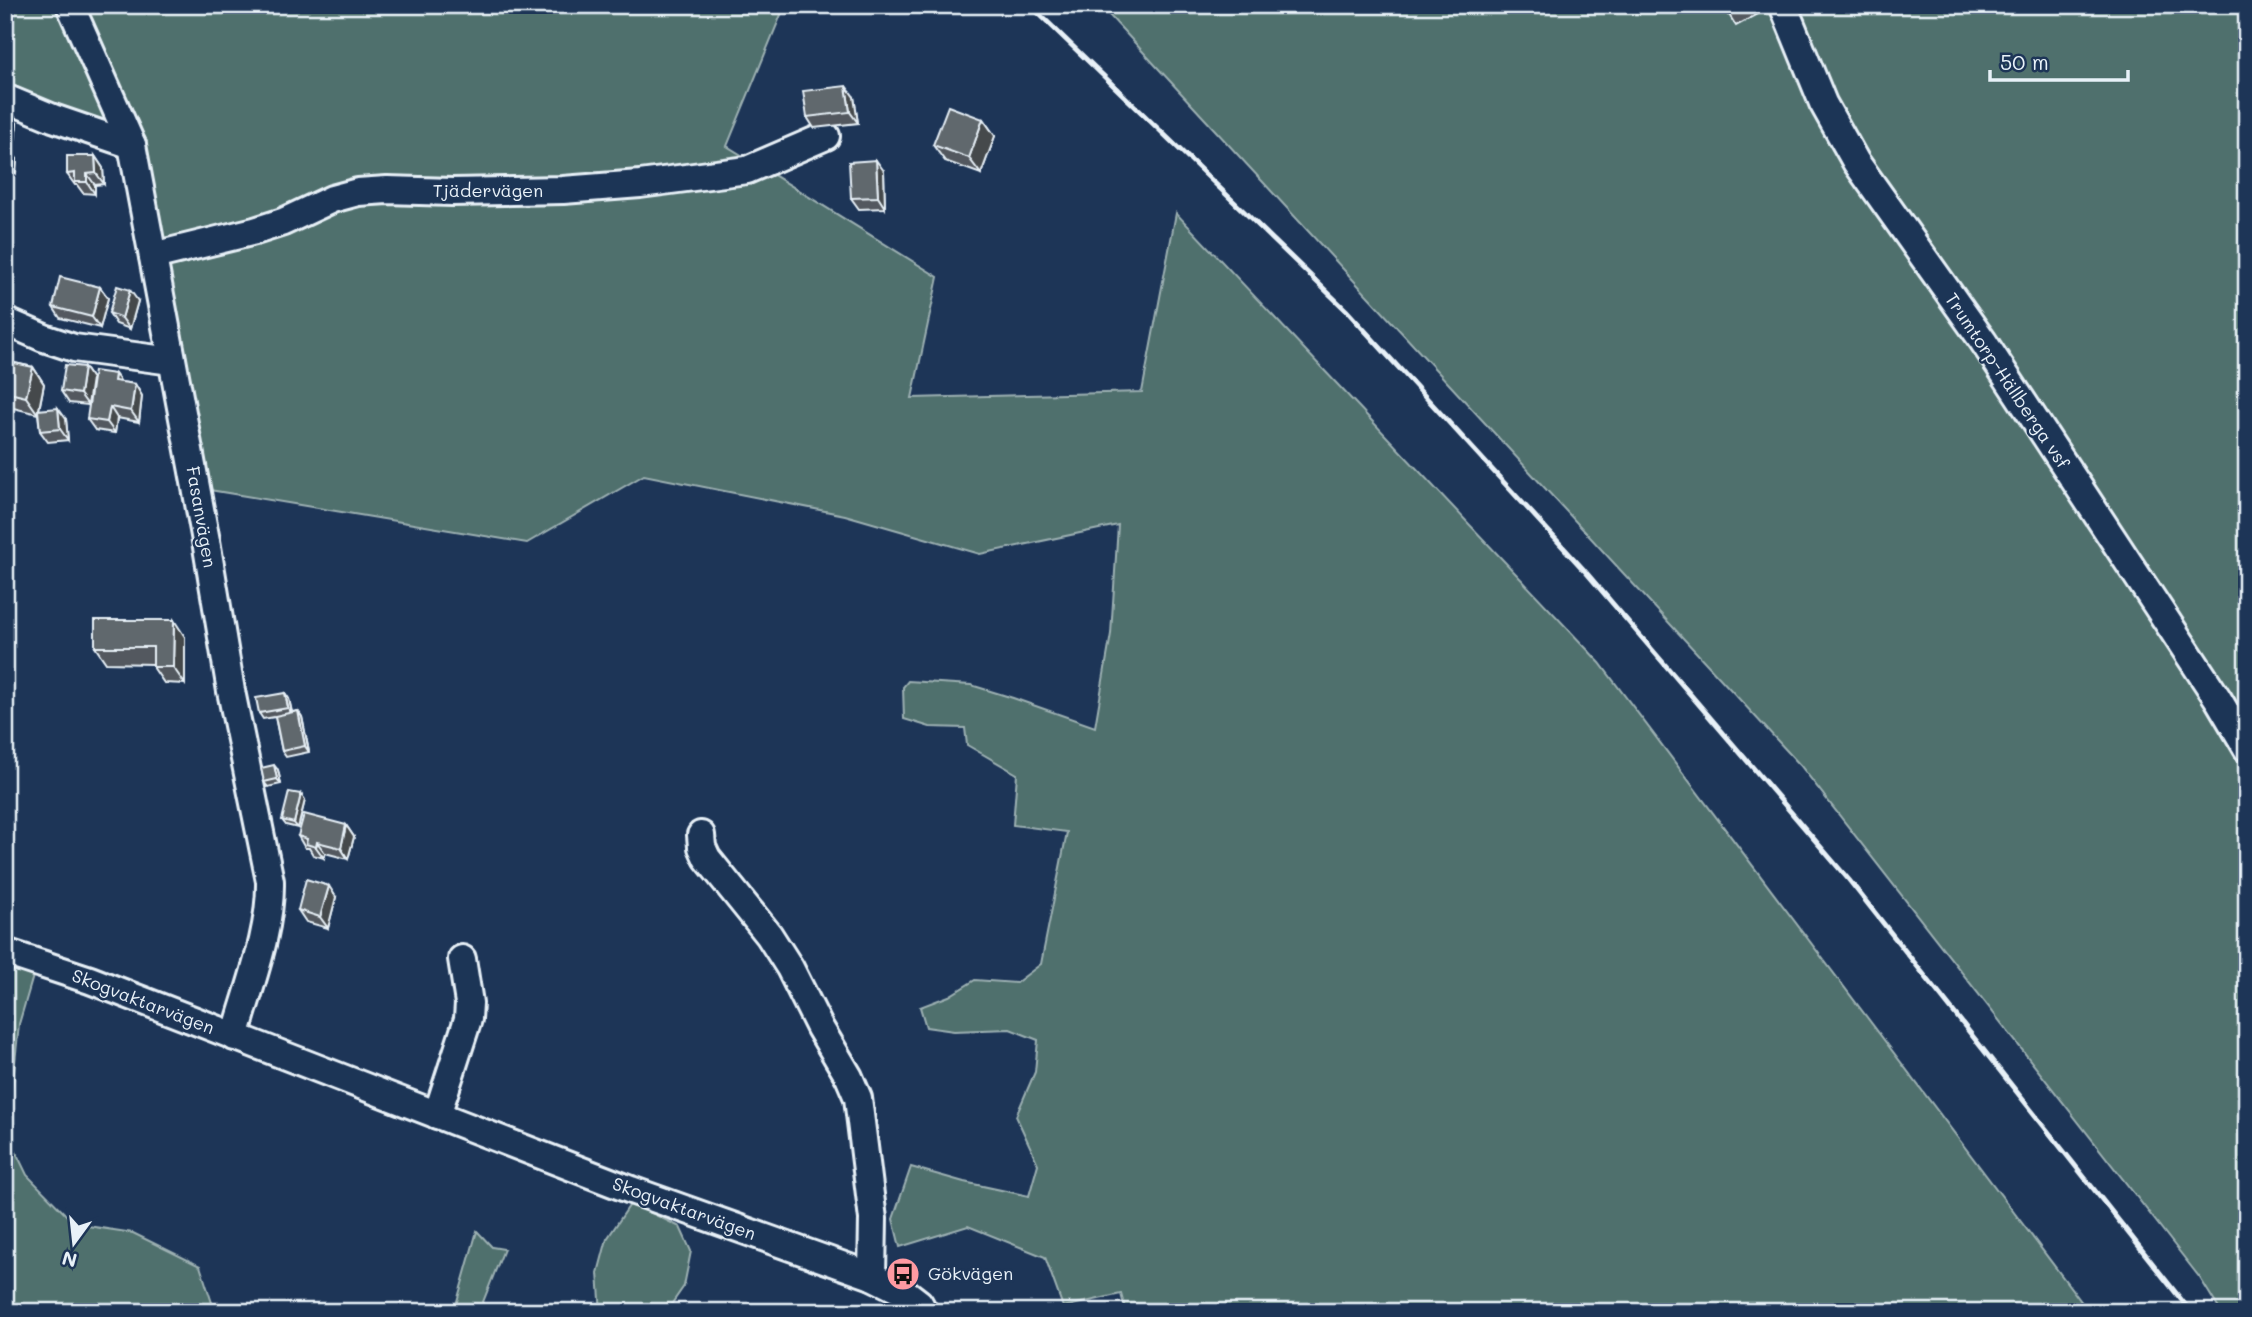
<svg xmlns="http://www.w3.org/2000/svg" width="2252" height="1317" viewBox="0 0 2252 1317" font-family="Mali,sans-serif">
  <rect width="100%" height="100%" fill="#1d3557"/>
  <filter id="ink" filterUnits="userSpaceOnUse"><feTurbulence type="fractalNoise" baseFrequency=".0143" numOctaves="2"/><feDisplacementMap in="SourceGraphic" scale="14" xChannelSelector="R" yChannelSelector="G"/><feConvolveMatrix kernelMatrix="1 2 1 2 8 2 1 2 1" color-interpolation-filters="sRGB"/></filter>
  <g filter="url(#ink)">
    <g fill="#506f6d" stroke="#9cb0b2" stroke-width="2">
      <polygon points="5,5 65,5 123,126 100,138 5,98"/>
      <polygon points="76,5 785,5 727,146 938,277 912,398 1142,392 1176,213 1600,663 2089,1312 1126,1312 1121,1294 1063,1307 1045,1257 968,1226 900,1247 893,1219 911,1167 964,1182 1029,1196 1038,1164 1016,1116 1035,1072 1038,1040 1010,1029 954,1031 926,1027 920,1007 949,996 975,980 1016,983 1041,964 1067,832 1013,825 1017,774 967,745 965,728 930,727 904,719 903,687 908,681 971,685 1013,698 1095,727 1111,634 1118,525 980,554 845,515 644,475 527,543 210,490 135,153"/>
      <polygon points="1098,5 2247,5 2247,1312 2221,1312 2200,1278 1800,765 1110,16"/>
      <polygon points="5,966 33,976 19,1024 11,1101 13,1146 27,1175 75,1224 133,1233 200,1266 215,1312 5,1312"/>
      <polygon points="631,1203 680,1227 691,1251 684,1286 666,1312 601,1312 598,1273 607,1239"/>
      <polygon points="477,1231 492,1247 504,1249 479,1312 454,1312"/>
    </g>
    <g fill="none" stroke-linecap="round" stroke-linejoin="round">
      <defs>
        <g id="minor">
          <path d="M70 5 132 145 206 541 231 691 270 881C271 933 249 986 235 1037"/>
          <polyline points="1783,5 1823,103 1856,162 1983,341 2218,699 2247,748"/>
          <polyline points="5,98 53,118 132,145"/>
          <polyline points="153,256 255,231 283,222 332,199 358,192 387,190 452,192 563,190 640,184 747,170 826,136"/>
          <polyline points="5,321 44,338 74,348 172,361"/>
          <polyline points="701,835 702,847 707,858 769,935 790,968 820,1028 849,1077 858,1098 873,1219 872,1276"/>
          <polyline points="5,952 90,980 631,1190 872,1276 906,1293 919,1303 924,1312"/>
          <polyline points="437,1115 468,1019 469,1003 462,959"/>
        </g>
      </defs>
      <use href="#minor" stroke="#e8f1f8" stroke-width="32"/>
      <use href="#minor" stroke="#1d3557" stroke-width="26"/>
      <polyline stroke="#e8f1f8" stroke-width="5" points="1030,5 1346,310 1584,570 1849,880 2191,1312"/>
    </g>
    <g fill="#53595e" stroke="#e8f1f8" stroke-width="2">
      <polygon points="1723,5 1753,5 1758,14 1736,26"/>
      <polygon points="854,97 858,123 814,128 807,117"/>
      <polygon points="5,112 17,123 15,141 5,139"/>
      <polygon points="983,119 995,136 981,174 945,161 933,145"/>
      <polygon points="5,148 17,159 16,173 5,173"/>
      <polygon points="95,156 103,168 104,184 95,185 95,194 83,193 77,185 75,185 67,174"/>
      <polygon points="884,171 885,208 859,209 851,198"/>
      <polygon points="100,287 108,298 100,328 60,318 53,307"/>
      <polygon points="138,301 130,329 116,324 109,313"/>
      <polygon points="5,361 33,367 44,384 39,410 66,419 68,440 48,442 40,431 38,414 5,406"/>
      <polygon points="84,367 92,379 88,405 69,403 61,391"/>
      <polygon points="115,374 121,382 135,384 142,396 139,422 117,418 115,433 95,430 87,419"/>
      <polygon points="185,637 185,684 164,683 153,667 153,664 106,663 95,647"/>
      <polygon points="285,693 289,699 292,712 298,711 302,717 309,752 286,757 282,751 275,717 263,719 259,713"/>
      <polygon points="278,770 281,784 268,787 264,782"/>
      <polygon points="301,794 305,800 298,828 286,825 282,820"/>
      <polygon points="346,825 354,837 348,859 325,853 324,858 313,855 309,848 305,848 298,836"/>
      <polygon points="336,897 328,928 306,922 298,910"/>
    </g>
    <g fill="#44494c" stroke="#e8f1f8" stroke-width="2">
      <polygon points="846,86 854,97 858,123 850,112"/>
      <polygon points="9,112 17,123 15,141 7,129"/>
      <polygon points="983,119 995,136 981,174 969,158"/>
      <polygon points="9,148 17,159 16,173 8,162"/>
      <polygon points="95,156 103,168 104,184 96,173"/>
      <polygon points="876,160 884,171 885,208 878,197"/>
      <polygon points="87,174 95,185 95,194 87,182"/>
      <polygon points="100,287 108,298 100,328 92,317"/>
      <polygon points="130,290 138,301 130,329 122,318"/>
      <polygon points="33,367 44,384 38,414 26,397"/>
      <polygon points="84,367 92,379 88,405 80,394"/>
      <polygon points="115,374 123,385 114,381"/>
      <polygon points="135,384 142,396 139,422 131,411"/>
      <polygon points="110,407 117,418 115,433 107,422"/>
      <polygon points="58,408 66,419 68,440 60,429"/>
      <polygon points="174,620 185,637 185,684 173,667"/>
      <polygon points="285,693 289,699 292,714 288,708"/>
      <polygon points="298,711 302,717 309,752 305,746"/>
      <polygon points="274,765 278,770 281,784 277,779"/>
      <polygon points="301,794 305,800 298,828 294,823"/>
      <polygon points="346,825 354,837 348,859 341,848"/>
      <polygon points="317,842 325,853 324,858 316,847"/>
      <polygon points="329,886 336,897 328,928 320,917"/>
    </g>
    <g fill="#61686d" stroke="#e8f1f8" stroke-width="2">
      <polygon points="1723,5 1746,5 1728,15"/>
      <polygon points="846,86 850,112 807,117 803,91"/>
      <polygon points="948,106 983,119 969,158 933,145"/>
      <polygon points="5,112 9,112 7,129 5,129"/>
      <polygon points="5,148 9,148 8,162 5,162"/>
      <polygon points="67,156 95,156 96,173 87,174 87,182 75,182 75,173 67,174"/>
      <polygon points="876,160 878,197 851,198 849,162"/>
      <polygon points="60,277 100,287 92,317 53,307"/>
      <polygon points="117,286 130,290 122,318 109,313"/>
      <polygon points="5,361 33,367 26,397 5,392"/>
      <polygon points="65,365 84,367 80,394 61,391"/>
      <polygon points="94,371 115,374 114,381 135,384 131,411 110,407 107,422 87,419"/>
      <polygon points="58,408 60,429 40,431 38,410"/>
      <polygon points="95,620 174,620 173,667 153,667 153,647 95,647"/>
      <polygon points="285,693 288,708 259,713 256,698"/>
      <polygon points="298,711 305,746 282,751 275,716"/>
      <polygon points="274,765 277,779 264,782 261,768"/>
      <polygon points="289,792 301,794 294,823 282,820"/>
      <polygon points="304,814 346,825 341,848 317,842 316,847 306,844 307,839 298,836"/>
      <polygon points="306,879 329,886 320,917 298,910"/>
    </g>
  </g>
  <defs>
    <symbol id="bus-disc" viewBox="-11 -11 22 22"><circle r="9.5" fill="#ff9aa2" stroke="#1d3557"/><path d="M-5-6H5V4H4V6H2V4H-2V6H-4V4H-5ZM-3.5-4V0h7V-4ZM-3.5 1.2v1.5H-2V1.2ZM2 1.2v1.5H3.5V1.2Z" fill="#111"/></symbol>
  </defs>
  <g fill-rule="evenodd">
    <use href="#bus-disc" x="884" y="1255" width="38" height="38"/>
  </g>
  <g text-anchor="middle" stroke-width="5" stroke-linejoin="round" paint-order="stroke">
    <g font-size="18" fill="#e8f1f8" stroke="#1d3557">
      <text x="488" y="197">Tjädervägen</text>
      <text transform="translate(2007 381) rotate(56)" y="6">Trumtorp-Hällberga vsf</text>
      <text transform="translate(201 517) rotate(80)" y="6">Fasanvägen</text>
      <text transform="translate(143 1002) rotate(21)" y="6">Skogvaktarvägen</text>
      <text transform="translate(684 1209) rotate(20)" y="6">Skogvaktarvägen</text>
    </g>
    <g font-size="18" fill="#e8f1f8" stroke="#1d3557" text-anchor="start">
      <text x="928" y="1280">Gökvägen</text>
    </g>
  </g>
  <rect width="2252" height="1317" fill="none" stroke="#1d3557" stroke-width="28"/>
  <rect x="14" y="14" width="2224" height="1289" fill="none" stroke="#e8f1f8" stroke-width="2.5" filter="url(#ink)"/>
  <g transform="translate(74 1243) rotate(195)" stroke="#1d3557" stroke-width="5" paint-order="stroke">
  <path d="M0-5L12 26L0 18L-12 26Z" fill="#e8f1f8"/>
  <text y="-10" font-size="19" font-weight="bold" text-anchor="middle" fill="#e8f1f8">N</text>
  </g>
  <path d="M1990 70v10h138v-10" fill="none" stroke="#e8f1f8" stroke-width="3.5"/>
  <text x="2000" y="70" font-size="21" fill="#e8f1f8" stroke="#1d3557" stroke-width="5" paint-order="stroke">50 m</text>
</svg>
